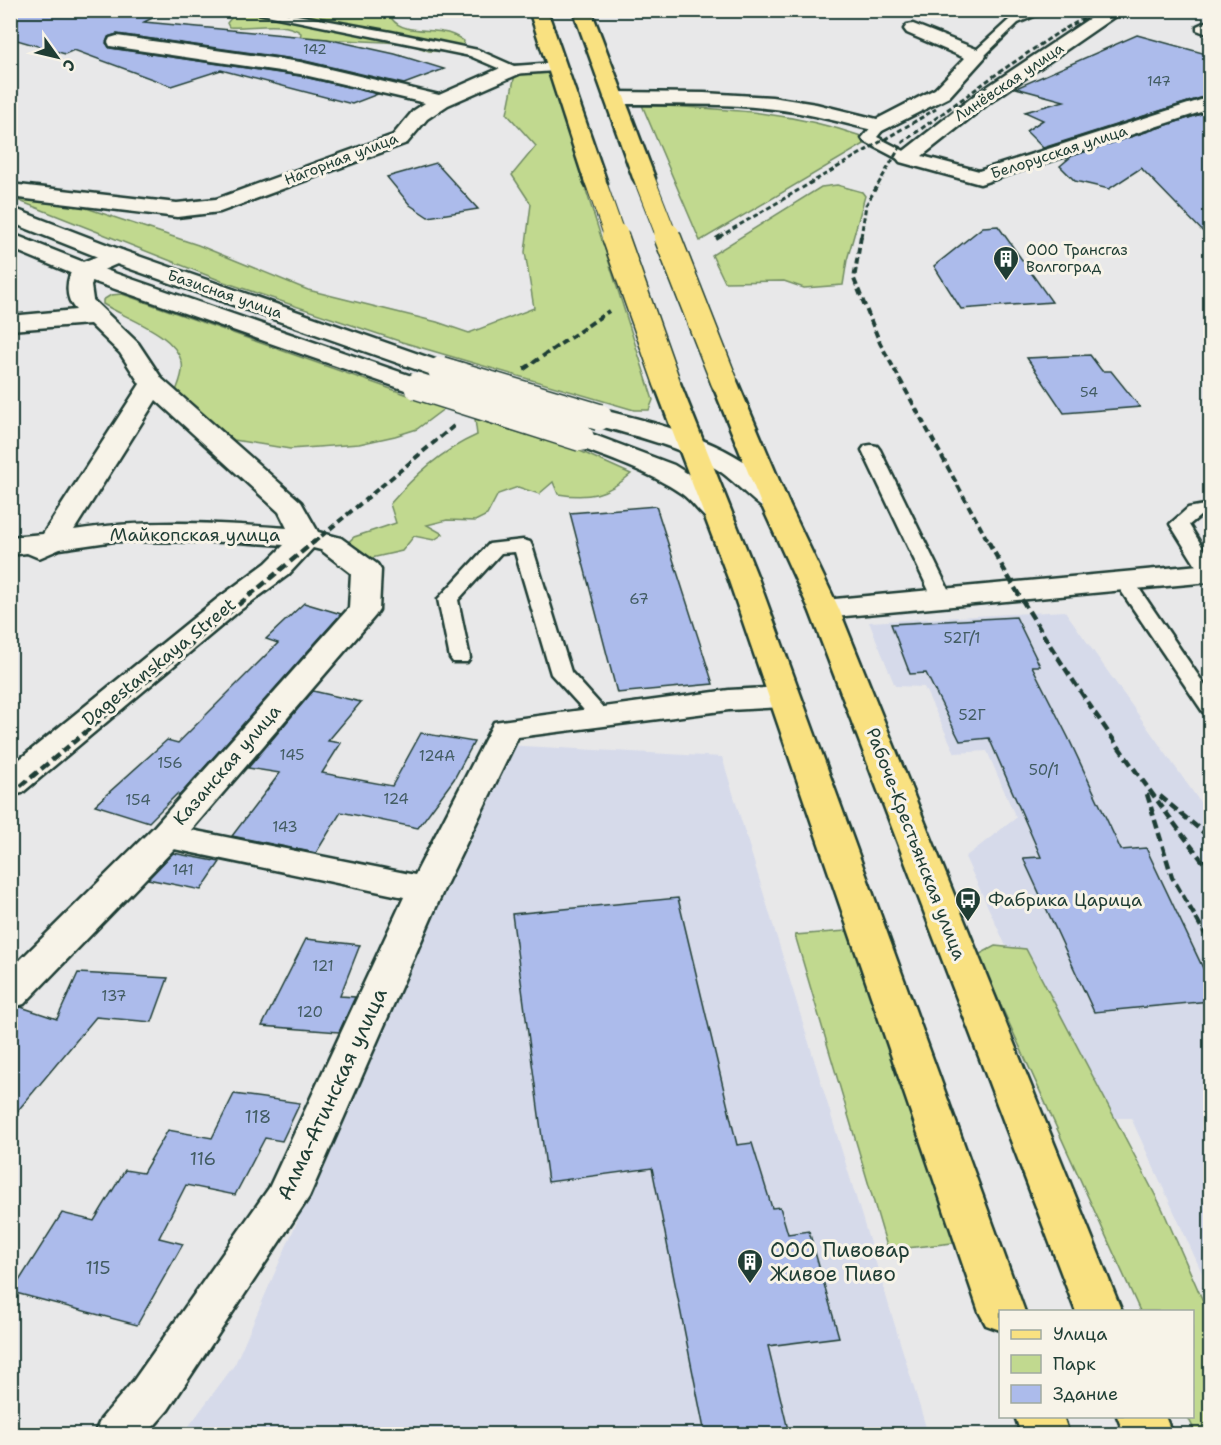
<svg xmlns="http://www.w3.org/2000/svg" width="1221" height="1445" viewBox="0 0 1221 1445" font-family="'Shantell Sans',sans-serif">
  <rect width="100%" height="100%" fill="#e8e8e9"/>
  <filter id="ink" filterUnits="userSpaceOnUse"><feTurbulence type="fractalNoise" baseFrequency=".0167" numOctaves="2"/><feDisplacementMap in="SourceGraphic" scale="12" xChannelSelector="R" yChannelSelector="G"/><feConvolveMatrix kernelMatrix="1 2 1 2 8 2 1 2 1" color-interpolation-filters="sRGB"/></filter>
  <g filter="url(#ink)">
    <g fill="#d6daea">
      <polygon points="1065,611 1205,809 1210,808 1210,1290 1131,1118 1085,1118 965,857 1016,818 987,751 955,753 924,687 895,686 869,622"/>
      <polygon points="505,745 722,757 928,1434 183,1434 235,1364"/>
    </g>
    <g fill="#c1d98f" stroke="#708b62" stroke-width="1.5">
      <path d="M190 11H394L392 19C402 33 427 29 442 32 450 33 457 36 464 41L463 48 449 52 429 51 409 44 385 42 300 38 301 33C284 20 250 29 229 27L227 23 232 17 196 16Z"/>
      <polygon points="548,71 653,400 649,410 634,410 402,342 224,282 12,198 56,198 198,245 308,290 437,322 469,333 534,308 525,252 531,204 512,175 536,146 507,114 515,74"/>
      <path d="M642 105C719 109 787 110 861 136L866 143 700 241Z"/>
      <polygon points="837,185 862,192 865,196 847,260 843,285 804,288 784,281 725,282 712,255 821,187"/>
      <path d="M122 294 445 408 417 429 395 436 359 444 290 449 234 440 176 391C179 383 184 372 182 363 175 333 127 319 103 304V300L111 295Z"/>
      <path d="M475 419 580 451 631 474C607 495 589 499 558 494L553 482 539 494 518 487 498 494 487 515 475 521 447 520 427 525 443 534 434 540 414 536 402 551 367 559 344 546 354 537 396 523 390 504C415 475 441 451 477 435Z"/>
      <polygon points="859,930 962,1242 888,1250 795,935"/>
      <polygon points="995,946 1026,949 1162,1208 1210,1317 1210,1434 1196,1434 1188,1417 1192,1416 1192,1312 1140,1311 978,955"/>
    </g>
    <g fill="#acbbeb" stroke="#1f3d34" stroke-width="1.5">
      <polygon points="10,10 169,10 144,22 327,39 395,54 444,69 404,84 301,60 117,34 108,37 106,43 110,48 300,76 378,94 352,104 221,70 171,86 74,50 65,54 10,38"/>
      <polygon points="1137,35 1210,55 1210,95 1043,148 1026,131 1043,120 1025,112 1064,101 1016,88"/>
      <polygon points="1210,111 1210,239 1141,168 1109,189 1075,181 1060,166 1072,156"/>
      <polygon points="436,163 478,209 428,217 410,205 387,177"/>
      <polygon points="998,226 1052,302 961,309 934,266 983,227"/>
      <polygon points="1090,355 1102,371 1111,371 1140,407 1064,413 1027,358"/>
      <polygon points="656,506 713,684 617,693 570,513"/>
      <polygon points="304,603 341,614 179,796 177,794 149,822 95,805 167,740 178,743 278,643 266,639"/>
      <polygon points="1016,617 1040,666 1032,666 1068,737 1121,850 1146,848 1210,983 1210,1001 1094,1012 1023,858 1041,857 989,738 960,741 926,673 910,674 891,624"/>
      <polygon points="313,691 361,702 328,741 341,743 322,773 392,786 421,733 474,742 454,779 418,828 341,812 316,853 232,836 280,773 248,768"/>
      <polygon points="173,853 220,862 201,890 148,879"/>
      <polygon points="678,898 737,1145 752,1143 772,1208 780,1207 788,1234 809,1231 839,1337 768,1346 789,1434 705,1434 652,1168 548,1182 512,914"/>
      <polygon points="306,939 360,945 340,996 355,997 339,1032 262,1026"/>
      <polygon points="78,973 168,978 152,1022 96,1017 10,1120 10,1010 21,1007 57,1019"/>
      <polygon points="234,1094 300,1103 282,1141 265,1138 235,1195 186,1185 159,1238 183,1244 137,1325 12,1292 62,1213 94,1221 125,1170 143,1173 168,1130 212,1138"/>
    </g>
    <g fill="none" stroke-linecap="round" stroke-linejoin="round">
      <defs>
        <g id="lane">
          <polygon points="242,10 269,10 391,32 478,50 514,66 555,63 561,67 555,71 512,74 470,56"/>
          <polygon points="1031,10 1048,10 1018,23 981,59 973,59 973,53 1010,19"/>
          <polygon points="1210,20 1210,35 1197,30 1197,26"/>
          <path d="M880 122 886 126 877 137 912 155 914 158 912 161H902L864 141 862 138C867 132 873 124 880 122Z"/>
          <polygon points="871,445 877,446 880,450 953,599 950,603 936,603 933,599 862,450 865,446"/>
          <polygon points="1210,504 1210,514 1200,516 1189,525 1210,559 1210,579 1203,577 1170,524 1188,508"/>
          <polygon points="523,540 530,542 532,546 571,672 607,712 610,716 607,720 600,722 593,720 551,674 515,552 501,553 458,600 470,658 467,662 453,662 450,658 438,599 489,544"/>
          <polygon points="1125,576 1132,578 1210,693 1210,714 1203,712 1115,582 1118,578"/>
        </g>
        <g id="street">
          <polygon points="1102,10 1124,10 989,103 922,156 979,171 1210,97 1210,109 980,184 900,162 897,158 900,154 975,95"/>
          <path d="M913 24 984 52 986 56 949 97 880 132C852 125 823 117 794 112 735 102 674 105 614 104L607 102 604 98 607 94 614 92 704 93 772 97 816 104 877 119 935 89 965 58 907 33 904 29 907 25Z"/>
          <polygon points="117,36 300,62 439,95 505,66 519,66 521,70 519,74 448,105 427,119 407,143 220,212 177,217 10,197 10,184 177,203 216,199 393,135 413,111 425,103 300,74 110,46 108,42 110,38"/>
          <path d="M116 249 124 251 127 256 124 261 94 274 91 286 93 300 138 343 162 379 301 502 318 532 341 538 377 564 381 570 379 610 375 616 191 830 415 875 494 722 729 690 783 687 794 690 799 697 794 704 783 707 729 710 518 737 444 889 309 1197 168 1410 147 1434H94L101 1419 134 1380 269 1188 404 897 174 849 24 1004 10 1008V970L153 828 349 608 351 573 321 550 313 548 288 575 239 611 22 793 10 796V767L217 599 266 563 284 545 238 542 115 541 60 549 39 558 27 553 10 555V537L43 534 140 384 120 353 90 324 10 330V316L76 310C64 298 66 278 75 265ZM156 400 279 512 287 528C217 523 144 519 74 530Z"/>
        </g>
        <g id="secondary">
          <polygon points="10,207 124,251 450,365 454,370 450,375 441,378 432,375 108,261 10,222"/>
          <polygon points="10,233 91,265 426,381 430,386 426,391 417,394 408,391 75,275 10,248"/>
          <path d="M599 409C664 425 749 445 789 504L785 510C779 512 773 513 767 510 757 506 733 480 721 472 683 446 633 436 590 423L586 417 590 411Z"/>
          <path d="M581 430 674 465 704 484 734 517 730 523C705 529 700 507 682 494 649 471 609 459 571 444L568 438 571 432Z"/>
          <polygon points="1210,564 1210,582 824,618 813,615 809,609 813,603 824,600"/>
        </g>
        <g id="primary">
          <polygon points="529,10 547,10 607,183 604,188 596,189 588,188 585,183"/>
          <polygon points="573,10 591,10 655,178 652,183 644,184 636,183 633,178"/>
          <polygon points="724,373 733,376 737,381 789,504 839,609 1122,1312 1076,1312 809,609 761,504 711,381 715,376"/>
          <polygon points="667,375 676,378 680,383 758,578 1025,1312 1000,1312 1000,1330 986,1325 979,1312 728,578 654,383 658,378"/>
          <polygon points="1015,1416 1063,1416 1069,1434 1021,1434"/>
          <polygon points="1117,1416 1165,1416 1172,1434 1124,1434"/>
        </g>
      </defs>
      <use href="#lane" stroke="#1f3d34" stroke-width="5"/>
      <use href="#street" stroke="#1f3d34" stroke-width="5"/>
      <use href="#secondary" stroke="#1f3d34" stroke-width="5"/>
      <use href="#primary" stroke="#1f3d34" stroke-width="5"/>
      <use href="#lane" fill="#f7f3e8" fill-rule="evenodd"/>
      <use href="#street" fill="#f7f3e8" fill-rule="evenodd"/>
      <use href="#secondary" fill="#f7f3e8" fill-rule="evenodd"/>
      <use href="#primary" fill="#f9e181" fill-rule="evenodd"/>
      <g stroke="#1f3d34" stroke-width="3" stroke-dasharray="5 3" stroke-linecap="butt">
        <polyline points="719,237 936,109"/>
        <polyline points="861,237 866,205 903,142 998,73 1059,32 1099,10"/>
      </g>
      <g stroke="#1f3d34" stroke-width="4" stroke-dasharray="7 4" stroke-linecap="butt">
        <polyline points="861,236 854,279 880,343 989,543"/>
        <polyline points="716,239 721,236"/>
        <polyline points="524,369 609,311"/>
        <polyline points="313,543 455,425"/>
      </g>
      <g stroke="#1f3d34" stroke-width="4.5" stroke-dasharray="9 4.5" stroke-linecap="butt">
        <path d="M988 541C1052 657 1130 766 1210 871"/>
        <polyline points="1147,794 1172,877 1207,937"/>
        <polyline points="10,795 315,541"/>
        <polyline points="1160,796 1210,838"/>
      </g>
      <polyline stroke="#1f3d34" stroke-width="6" stroke-dasharray="12 6" stroke-linecap="butt" points="1206,936 1210,942"/>
      <defs>
        <g id="secondary-bridge">
          <polyline points="441,370 599,417"/>
          <polyline points="417,386 581,438"/>
        </g>
        <g id="primary-bridge-far1">
          <polyline points="644,178 667,237"/>
          <polyline points="596,183 615,237"/>
        </g>
        <g id="primary-bridge">
          <polyline points="615,236 667,383"/>
          <polyline points="667,236 724,381"/>
        </g>
      </defs>
      <use href="#secondary-bridge" stroke="#1f3d34" stroke-width="29" stroke-linecap="butt"/>
      <use href="#primary-bridge-far1" stroke="#1f3d34" stroke-width="22" stroke-linecap="butt"/>
      <use href="#primary-bridge" stroke="#1f3d34" stroke-width="29" stroke-linecap="butt"/>
      <use href="#secondary-bridge" stroke="#f7f3e8" stroke-width="26"/>
      <use href="#primary-bridge-far1" stroke="#f9e181" stroke-width="20"/>
      <use href="#primary-bridge" stroke="#f9e181" stroke-width="26"/>
    </g>
  </g>
  <defs>
    <symbol id="building-pin" viewBox="-11 -11 22 30"><path d="M0 17L-7.5 6A9.5 9.5 0 1 1 7.5 6Z" fill="#1f3d34" stroke="#f7f3e8"/><path d="M-4-6H4V6H1V3H-1V6H-4ZM-2.5-4.3h1.7v1.8h-1.7ZM.8-4.3h1.7v1.8H.8ZM-2.5-1h1.7V.8h-1.7ZM.8-1h1.7V.8H.8Z" fill="#fff"/></symbol>
    <symbol id="bus-pin" viewBox="-11 -11 22 30"><path d="M0 17L-7.5 6A9.5 9.5 0 1 1 7.5 6Z" fill="#1f3d34" stroke="#f7f3e8"/><path d="M-5-6H5V4H4V6H2V4H-2V6H-4V4H-5ZM-3.5-4V0h7V-4ZM-3.5 1.2v1.5H-2V1.2ZM2 1.2v1.5H3.5V1.2Z" fill="#fff"/></symbol>
  </defs>
  <g fill-rule="evenodd">
    <use href="#building-pin" x="991" y="244" width="30" height="40"/>
    <use href="#bus-pin" x="953" y="885" width="30" height="40"/>
    <use href="#building-pin" x="735" y="1247" width="30" height="40"/>
  </g>
  <g text-anchor="middle" stroke-width="6" stroke-linejoin="round" paint-order="stroke">
    <g font-size="14" fill="#425c62">
      <text x="315" y="54">142</text>
      <text x="1159" y="86">147</text>
      <text x="1089" y="397">54</text>
    </g>
    <g font-size="15" fill="#1f3d34" stroke="#f7f3e8">
      <text transform="translate(1009 82) rotate(-34)" y="5">Линёвская улица</text>
      <text transform="translate(1059 152) rotate(-18)" y="5">Белорусская улица</text>
      <text transform="translate(341 159) rotate(-21)" y="5">Нагорная улица</text>
      <text transform="translate(225 294) rotate(19)" y="5">Базисная улица</text>
    </g>
    <g font-size="15" fill="#1f3d34" stroke="#f7f3e8" text-anchor="start">
      <text x="1026" y="255">ООО Трансгаз<tspan x="1026" dy="17">Волгоград</tspan></text>
    </g>
    <g font-size="15" fill="#425c62">
      <text x="639" y="604">67</text>
      <text x="962" y="643">52Г/1</text>
      <text x="972" y="720">52Г</text>
      <text x="292" y="760">145</text>
      <text x="437" y="761">124А</text>
      <text x="170" y="768">156</text>
      <text x="1044" y="775">50/1</text>
      <text x="396" y="804">124</text>
      <text x="138" y="805">154</text>
      <text x="285" y="832">143</text>
      <text x="183" y="875">141</text>
      <text x="323" y="971">121</text>
      <text x="114" y="1001">137</text>
      <text x="310" y="1017">120</text>
    </g>
    <g font-size="18" fill="#1f3d34" stroke="#f7f3e8">
      <text x="195" y="541">Майкопская улица</text>
      <text transform="translate(159 662) rotate(-39)" y="6">Dagestanskaya Street</text>
      <text transform="translate(227 765) rotate(-49)" y="6">Казанская улица</text>
      <text transform="translate(916 844) rotate(69)" y="6">Рабоче-Крестьянская улица</text>
    </g>
    <g font-size="18" fill="#1f3d34" stroke="#f7f3e8" text-anchor="start">
      <text x="988" y="906">Фабрика Царица</text>
    </g>
    <g font-size="18" fill="#425c62">
      <text x="258" y="1123">118</text>
      <text x="203" y="1165">116</text>
      <text x="98" y="1274">115</text>
    </g>
    <g font-size="21" fill="#1f3d34" stroke="#f7f3e8">
      <text transform="translate(332 1094) rotate(-65)" y="7">Алма-Атинская улица</text>
    </g>
    <g font-size="21" fill="#1f3d34" stroke="#f7f3e8" text-anchor="start">
      <text x="770" y="1257">ООО Пивовар<tspan x="770" dy="24">Живое Пиво</tspan></text>
    </g>
  </g>
  <rect width="1221" height="1445" fill="none" stroke="#f7f3e8" stroke-width="36"/>
  <rect x="18" y="18" width="1185" height="1409" fill="none" stroke="#1f3d34" stroke-width="2" filter="url(#ink)"/>
  <rect x="999" y="1310" width="195" height="108" fill="#f7f3e8" stroke="#a1aaa0" stroke-width="1.5"/>
  <rect x="1011" y="1330" width="30" height="9" fill="#f9e181" stroke="#a1aaa0" stroke-width="1.5"/>
  <text x="1053" y="1340" font-size="18" fill="#1f3d34">Улица</text>
  <rect x="1011" y="1355" width="30" height="18" fill="#c1d98f" stroke="#a1aaa0" stroke-width="1.5"/>
  <text x="1053" y="1370" font-size="18" fill="#1f3d34">Парк</text>
  <rect x="1011" y="1385" width="30" height="18" fill="#acbbeb" stroke="#a1aaa0" stroke-width="1.5"/>
  <text x="1053" y="1400" font-size="18" fill="#1f3d34">Здание</text>
  <g transform="translate(57 57) rotate(124)" stroke="#f7f3e8" stroke-width="4.5" paint-order="stroke">
  <path d="M0-4.5L10 22L0 15L-10 22Z" fill="#1f3d34"/>
  <text y="-9" font-size="16" font-weight="bold" text-anchor="middle" fill="#1f3d34">С</text>
  </g>
</svg>
